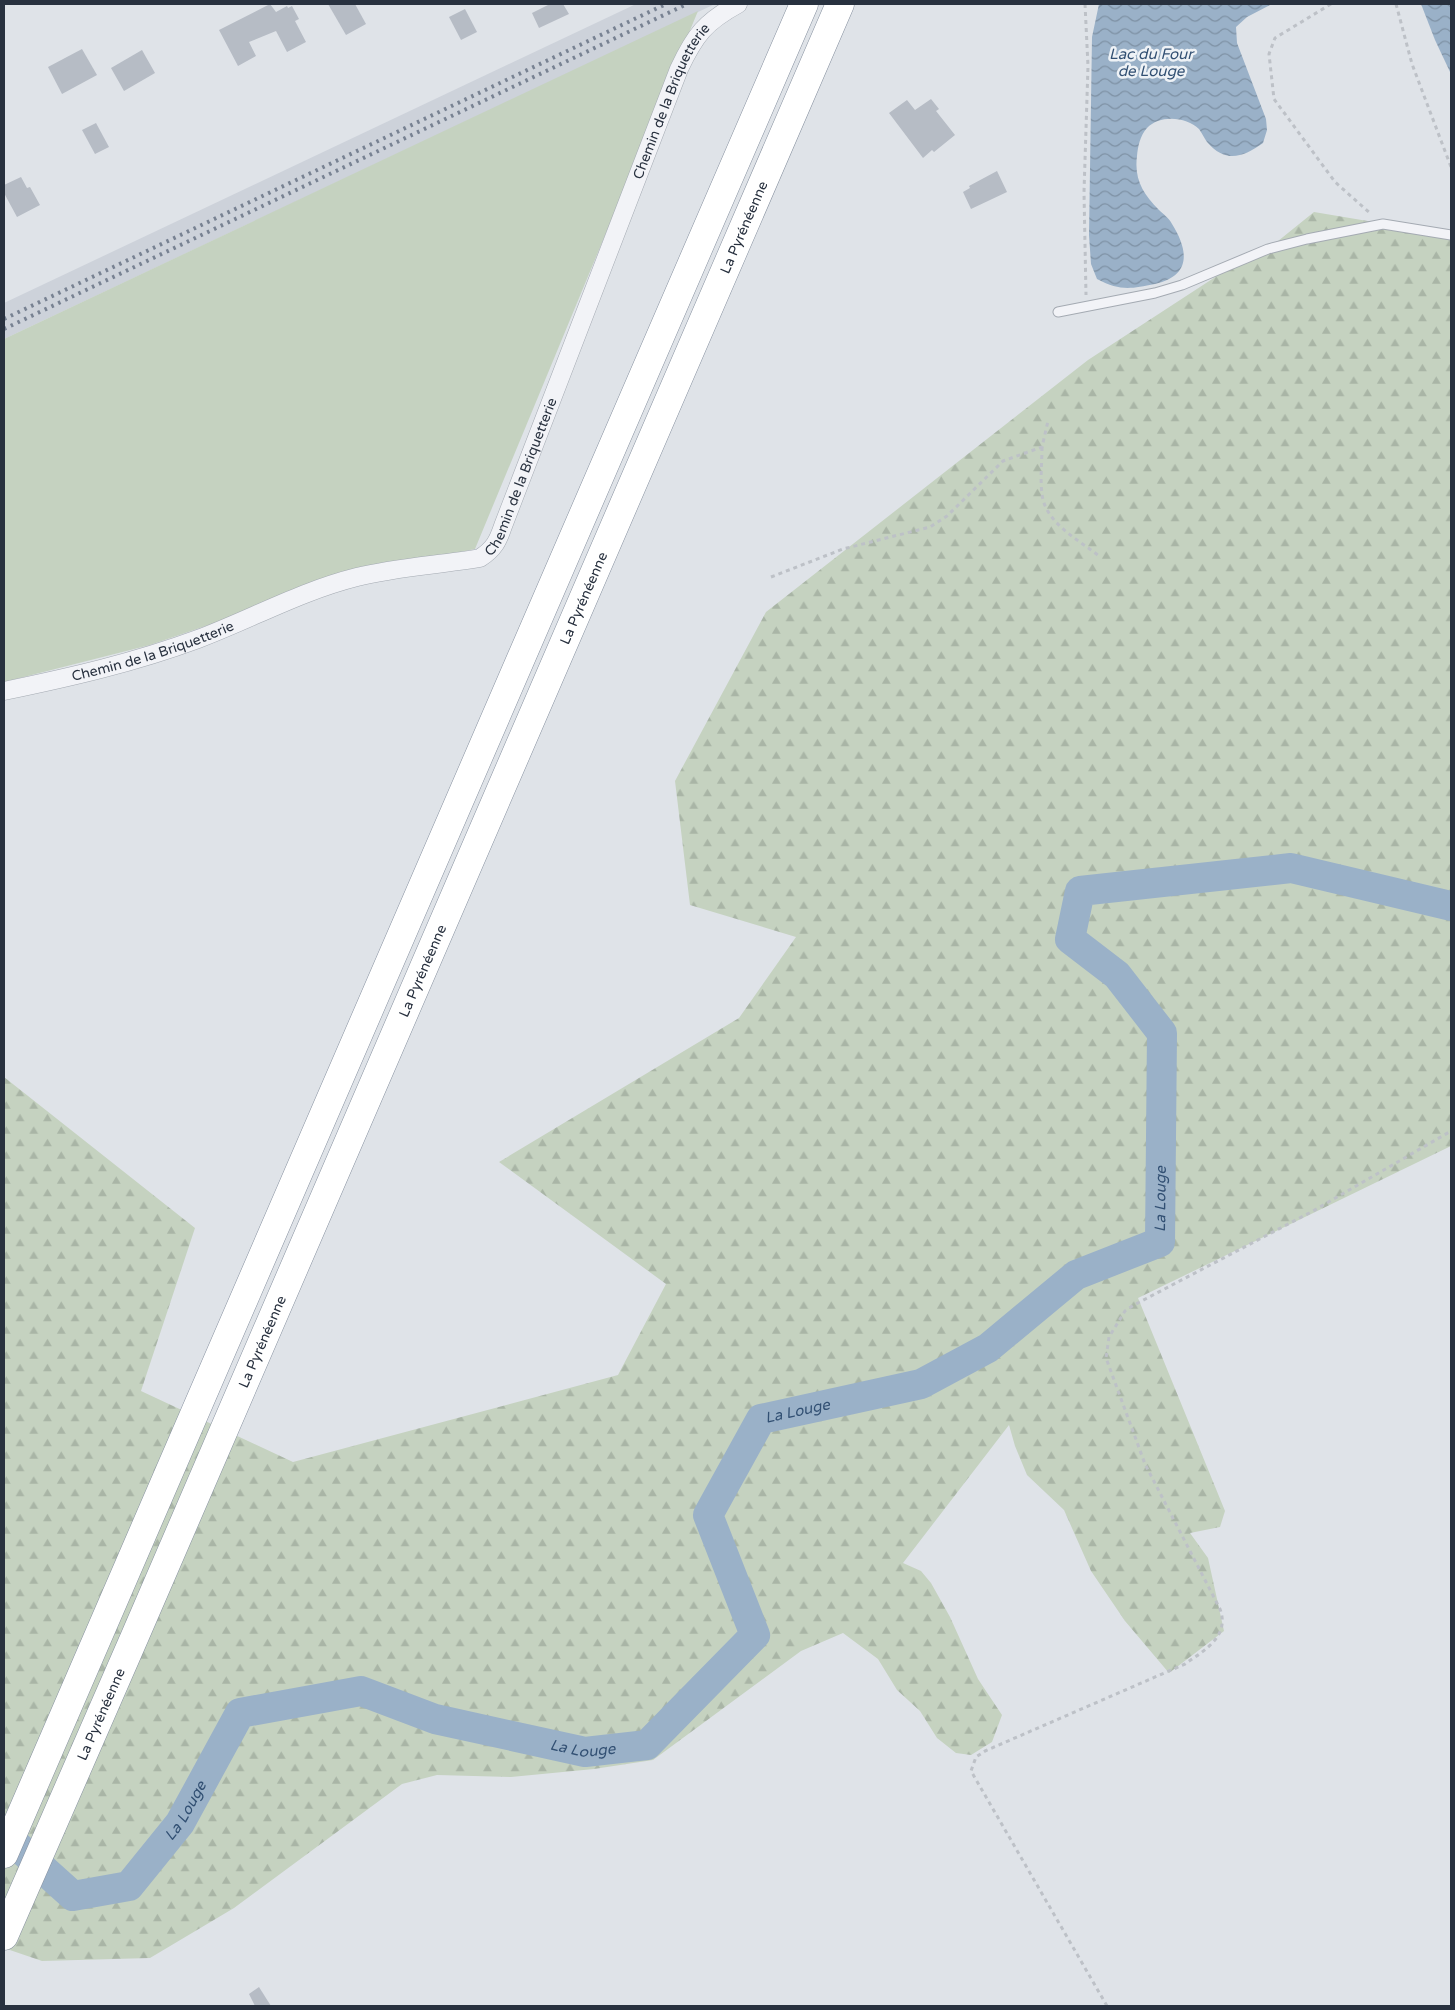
<svg xmlns="http://www.w3.org/2000/svg" width="1455" height="2010" viewBox="0 0 1455 2010" font-family="'Varela Round',sans-serif">
  <defs>
    <pattern id="forest-firs" width="22" height="20" patternUnits="userSpaceOnUse" patternTransform="scale(1.25)"><rect width="22" height="20" fill="#c5d2c0"/><path d="M5 1l3.5 6h-7zM16 11l3.5 6h-7z" fill="#a9b5a6"/></pattern>
    <pattern id="water-waves" width="16" height="10" patternUnits="userSpaceOnUse" patternTransform="scale(1.25)"><rect width="16" height="10" fill="#9ab1c8"/><path d="M0 5q4-4 8 0t8 0" fill="none" stroke="#7e91a4"/></pattern>
  </defs>
  <rect width="100%" height="100%" fill="#dfe3e8"/>
  <polygon fill="#cdd2da" points="636,4 715,4 4,339 4,303"/>
  <polygon fill="#c5d2c0" points="698,11 475,549 363,572 150,645 4,682 4,339"/>
  <polygon fill="url(#forest-firs)" points="1314,212 1451,235 1451,1146 1138,1298 1225,1511 1220,1527 1190,1533 1208,1558 1224,1631 1169,1673 1125,1621 1091,1571 1064,1510 1027,1475 1015,1446 1009,1425 903,1563 921,1571 931,1583 950,1617 978,1679 1002,1715 992,1742 971,1755 956,1753 937,1738 920,1711 897,1690 878,1659 843,1633 801,1651 653,1760 594,1769 511,1777 437,1775 402,1784 234,1908 150,1958 42,1961 4,1948 4,1077 195,1228 141,1391 293,1462 618,1375 666,1284 499,1162 739,1018 796,937 690,905 675,781 766,612 1088,360 1246,257 1268,249"/>
  <g fill="url(#water-waves)">
    <path d="M1099 4H1272L1247 17 1236 27 1237 43 1266 119 1267 130 1263 143C1243 157 1226 164 1207 142 1204 138 1202 133 1199 129 1187 117 1160 114 1147 128 1140 136 1138 146 1137 156 1134 179 1143 194 1159 210 1163 214 1169 218 1172 224 1189 251 1191 276 1155 284 1130 289 1120 291 1097 279L1091 264 1089 235 1092 37Z"/>
    <polygon points="1421,4 1451,4 1451,74 1435,40"/>
  </g>
  <g fill="none" stroke-linecap="round" stroke-linejoin="round">
    <path stroke="#9ab1c8" stroke-width="30" id="s1" d="M4 1834 73 1896 129 1886 180 1823 240 1713 361 1691 435 1719 585 1752 647 1745 755 1635 708 1515 761 1419 921 1384 988 1348 1076 1275 1160 1242 1162 1033 1117 975 1070 939 1080 891 1291 868 1451 906"/>
  </g>
  <g fill="#b6bcc5">
    <polygon points="270,4 276,12 287,6 288,8 292,6 299,19 295,21 306,42 287,52 276,31 249,42 256,56 238,66 219,30"/>
    <polygon points="328,4 355,4 366,24 346,35"/>
    <polygon points="550,4 563,4 569,14 539,28 532,13"/>
    <polygon points="465,9 477,32 461,40 449,17"/>
    <polygon points="82,49 97,75 62,94 48,67"/>
    <polygon points="142,50 155,73 124,91 111,68"/>
    <polygon points="931,99 939,109 936,111 955,135 934,152 932,150 923,158 889,113 907,100 915,110"/>
    <polygon points="96,123 109,147 95,154 82,130"/>
    <polygon points="997,171 1007,192 971,209 963,192 970,188 969,186"/>
    <polygon points="21,177 27,188 30,187 40,205 17,217 4,193 4,185"/>
    <polygon points="259,1987 271,2006 255,2006 249,1994"/>
  </g>
  <g fill="none" stroke-linecap="round" stroke-linejoin="round">
    <defs>
      <polyline id="service" points="1058,312 1155,293 1182,285 1268,249 1307,239 1383,224 1451,235"/>
      <g id="minor">
        <path id="s2" d="M4 691C71 677 133 663 198 639 251 619 301 591 357 577 397 567 439 565 480 558 494 549 498 541 503 526L679 69C695 35 705 22 738 4"/>
      </g>
      <g id="motorway">
        <polyline points="4,1854 804,4"/>
        <path id="s3" d="M4 1936 135 1636 840 4"/>
      </g>
    </defs>
    <use href="#service" stroke="#a4aab2" stroke-width="11"/>
    <use href="#minor" stroke="#a4aab2" stroke-width="19"/>
    <use href="#motorway" stroke="#86909f" stroke-width="29"/>
    <g stroke="#bdc1c7" stroke-width="3" stroke-dasharray="4 4" stroke-linecap="butt">
      <polyline points="1085,4 1088,66 1084,192 1086,295"/>
      <polyline points="1331,4 1275,38 1269,54 1274,99 1335,182 1371,214"/>
      <polyline points="1396,4 1412,64 1451,167"/>
      <path d="M1042 447C1042 463 1040 479 1042 494 1045 523 1079 540 1099 556"/>
      <polyline points="771,577 843,549 930,527 947,516 1003,461 1042,447 1048,421"/>
      <path d="M1107 2006 971 1771 976 1757 985 1751 1185 1664C1205 1650 1230 1636 1220 1609L1145 1464 1106 1358 1109 1337 1125 1311 1134 1305 1313 1211 1451 1131"/>
    </g>
    <use href="#service" stroke="#f2f3f7" stroke-width="9"/>
    <use href="#minor" stroke="#f2f3f7" stroke-width="18"/>
    <use href="#motorway" stroke="#fff" stroke-width="28"/>
    <g stroke="#788292" stroke-width="4" stroke-dasharray="2.5 5" stroke-linecap="butt">
      <polyline points="4,319 666,4"/>
      <polyline points="4,329 687,4"/>
    </g>
  </g>
  <g text-anchor="middle" stroke-width="5" stroke-linejoin="round" paint-order="stroke">
    <g font-size="14" fill="#28313f" stroke="#eef2f6">
      <text dy="5" stroke="none"><textPath href="#s2" startOffset="994">Chemin de la Briquetterie</textPath></text>
      <text dy="5" stroke="none"><textPath href="#s3" startOffset="1862">La Pyrénéenne</textPath></text>
      <text dy="5" stroke="none"><textPath href="#s2" startOffset="589">Chemin de la Briquetterie</textPath></text>
      <text dy="5" stroke="none"><textPath href="#s3" startOffset="1458">La Pyrénéenne</textPath></text>
      <text dy="5" stroke="none"><textPath href="#s2" startOffset="154">Chemin de la Briquetterie</textPath></text>
      <text dy="5" stroke="none"><textPath href="#s3" startOffset="1052">La Pyrénéenne</textPath></text>
      <text dy="5" stroke="none"><textPath href="#s3" startOffset="648">La Pyrénéenne</textPath></text>
      <text dy="5" stroke="none"><textPath href="#s3" startOffset="242">La Pyrénéenne</textPath></text>
    </g>
    <g font-size="15" font-style="italic" fill="#325073" stroke="#eef2f6">
      <text x="1151" y="59">Lac du Four<tspan x="1151" dy="17">de Louge</tspan></text>
      <text dy="5" stroke="none"><textPath href="#s1" startOffset="1654">La Louge</textPath></text>
      <text dy="5" stroke="none"><textPath href="#s1" startOffset="1204">La Louge</textPath></text>
      <text dy="5" stroke="none"><textPath href="#s1" startOffset="709">La Louge</textPath></text>
      <text dy="5" stroke="none"><textPath href="#s1" startOffset="244">La Louge</textPath></text>
    </g>
  </g>
  <rect width="1455" height="2010" fill="none" stroke="#28313f" stroke-width="10"/>
</svg>
